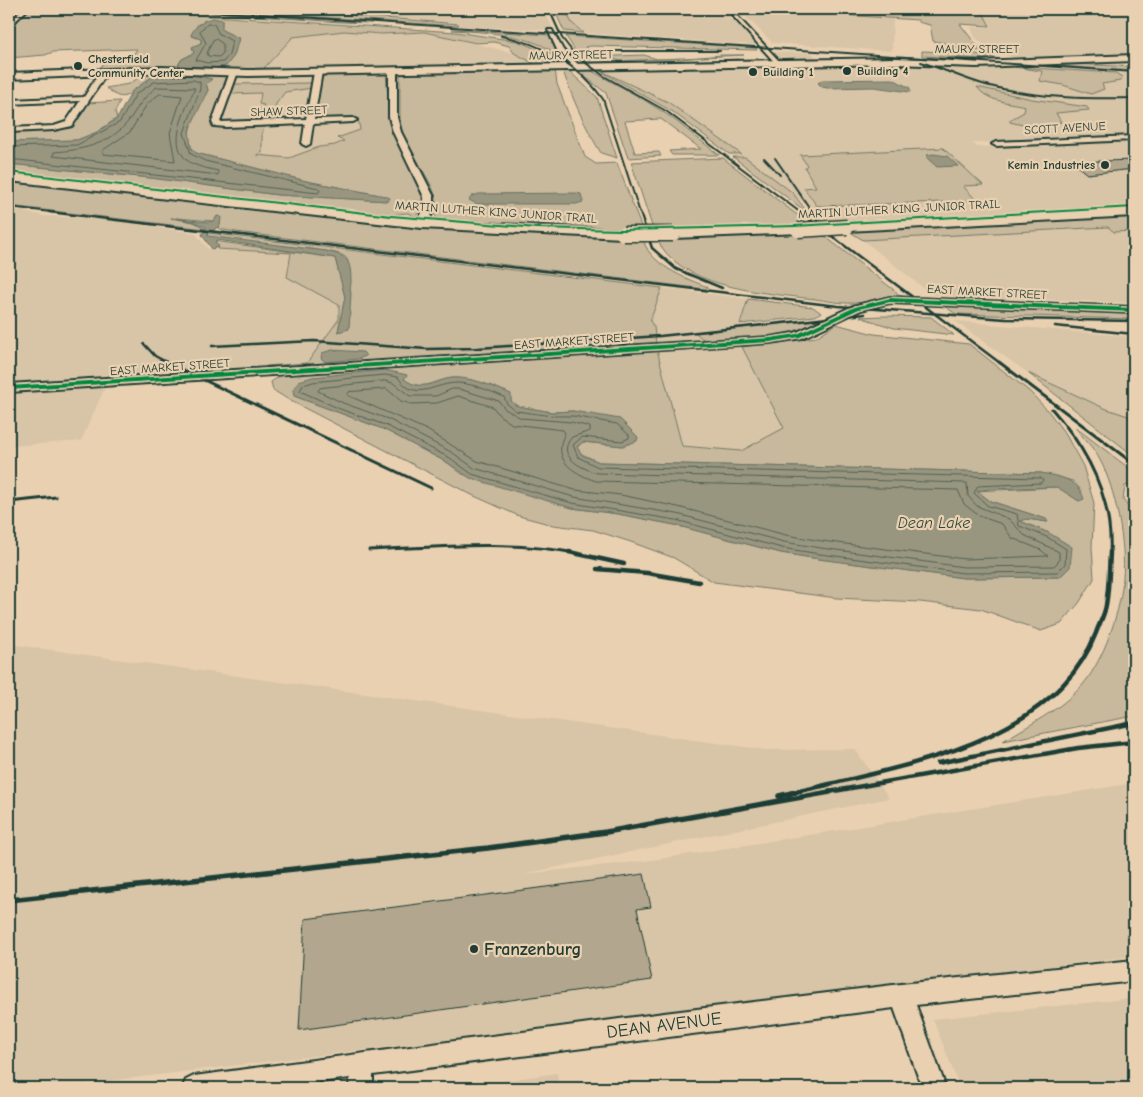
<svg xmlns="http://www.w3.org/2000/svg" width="1143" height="1097" viewBox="0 0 1143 1097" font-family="'Comic Neue',sans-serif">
  <rect width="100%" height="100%" fill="#e9d0b1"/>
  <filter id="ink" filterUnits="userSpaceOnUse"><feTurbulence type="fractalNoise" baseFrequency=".02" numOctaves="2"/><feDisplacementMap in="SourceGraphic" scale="10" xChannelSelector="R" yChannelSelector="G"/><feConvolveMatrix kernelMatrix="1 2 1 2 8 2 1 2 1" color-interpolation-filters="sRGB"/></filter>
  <g filter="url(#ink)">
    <g fill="#d8c4a6">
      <polygon points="273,9 544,9 553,30 457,26 459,24"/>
      <polygon points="564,9 812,9 828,14 893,13 892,51 773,43 746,17 722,19 735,20 757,45 583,33 572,23"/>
      <polygon points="1134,9 1134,55 1017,59 989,49 975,37 971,27 991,27 978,10"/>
      <polygon points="344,31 381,34 424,32 514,53 537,64 264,69 293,37"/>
      <polygon points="772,52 812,53 819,62 782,62"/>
      <polygon points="905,63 992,65 1134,74 1134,135 973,143 977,147 1134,140 1134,206 832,223 668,102 598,69"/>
      <polygon points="312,74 313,84 235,84 240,75"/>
      <polygon points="312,88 306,117 299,120 269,122 273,119 276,104 285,92"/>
      <polygon points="261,93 258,100 264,105 263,109 258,112 254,123 219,123 230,94"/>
      <polygon points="358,121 360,130 338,138 344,140 335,145 319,147 289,158 256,155 262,153 262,134 265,125"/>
      <polygon points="9,209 44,216 98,219 195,233 208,249 291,253 286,276 339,305 339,319 307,363 110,376 81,441 9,446"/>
      <polygon points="1108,227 1114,232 1134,231 1134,303 932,295 863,240"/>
      <polygon points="662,288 748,299 736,336 784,428 741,451 682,446 650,321"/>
      <polygon points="955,321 1134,337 1134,418 1104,408 1028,373"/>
      <polygon points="9,644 766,750 855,749 889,798 524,874 653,860 1134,783 1134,956 51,1088 9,1088"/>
      <polygon points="1134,998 1134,1088 960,1088 933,1019"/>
      <polygon points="557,1073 559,1088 453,1088"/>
    </g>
    <g fill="#c8b89c" stroke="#747a68" fill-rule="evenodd">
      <path d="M29 9H104L455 32 517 41 532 47 562 66 448 67 535 64 514 53 509 46 494 42 476 43 424 32 381 34 344 31 293 37 264 68 272 69 268 71H97L105 62 131 58 137 49 53 52 45 55 9 58V29ZM222 21 221 30 239 39 235 47 234 56 221 68 178 65 182 59 194 53 193 47 201 43V39L191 35 198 24Z"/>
      <polygon points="148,9 165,9 372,23 341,22"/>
      <polygon points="191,9 273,9 459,24 457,26"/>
      <polygon points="554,9 564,9 572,23 583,33 564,31"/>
      <polygon points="812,9 992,9 982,11 990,26 960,24 981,51 949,48 945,43 933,41 930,25 918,22 918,20 828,14"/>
      <path d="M454 29 549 35 558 56C535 34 482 32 452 30Z"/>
      <polygon points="566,36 756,48 757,50 591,46 585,47 592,52 612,53 602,57 603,60 617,63 738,59 747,61 591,66 576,52"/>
      <polygon points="922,51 971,53 1005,60 922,56"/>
      <polygon points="644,55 657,59 681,59 721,55 744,55 620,61 611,58 616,56"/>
      <polygon points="1059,63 1134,67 1134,71 1027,64"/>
      <polygon points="1015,67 1116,73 1123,78 1120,81 1102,84 1104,89 1091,94 1063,85 1040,81 1042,71"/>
      <polygon points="595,68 668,102 741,154 729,154 673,112"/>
      <path d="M564 69H567L597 97 617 158 601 153C585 127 573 100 563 71Z"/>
      <polygon points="575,69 588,69 643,99 672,118 719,155 672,155 669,151 701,149 661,119 625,121 635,153 659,152 661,156 628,158 606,93"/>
      <polygon points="555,70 557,84 585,157 596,164 617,163 642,229 526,226 437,218 435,215 436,197 431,185 403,135 400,122 400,73"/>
      <path d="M147 72 229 74 211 126 265 125 262 134V153L257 155 289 158 319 147 335 145 344 141 337 138 360 130 358 118 313 119 320 74 386 73 390 125 422 196 421 212 415 216 407 213 389 215 9 172V164L151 178 278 195 388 201 385 196 306 181 196 153C178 136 200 107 208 90L204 76C189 77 173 74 157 76 143 77 131 101 118 96 114 95 110 90 106 88L129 84Z"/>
      <polygon points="311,83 312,88 285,92 276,104 273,119 269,122 254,123 255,116 264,105 259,104 261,93 230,94 235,84"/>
      <path d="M977 87 1032 99 1087 107 1089 110 1056 113 1061 122C1042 128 1029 127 1010 122V120L1024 112 1025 106C1008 102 988 102 977 87Z"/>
      <polygon points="120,101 115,112 117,118 97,132 77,140 9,142 9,132 57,130 70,127 87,103"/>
      <polygon points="943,148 983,185 963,186 977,201 817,206 804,188 816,187 805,168 807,165 800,155"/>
      <polygon points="733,157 745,157 748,159 793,193 808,213"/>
      <polygon points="723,158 809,224 653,229 631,162"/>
      <path d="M9 179 422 228 643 237C646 263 686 279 708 287L705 289 236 232 219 229 220 223 214 221 176 218 194 222 206 229 9 206Z"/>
      <polygon points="1134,214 1134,231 1114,232 1108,227 863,240 847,230"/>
      <path d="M818 231 903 297C887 299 870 303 854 303 838 304 821 299 805 298 758 292 678 287 656 237Z"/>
      <path d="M208 233 662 288 650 321 654 327 656 344 267 369 266 366 307 363 339 319V305L287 277 291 253 217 249 219 247 214 241 335 258 345 297 338 331C342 326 347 320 348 314 351 307 351 265 347 259 343 253 333 253 326 251L215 238 208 236Z"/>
      <polygon points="748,299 813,307 821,313 815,316 740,324"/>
      <polygon points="941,304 1134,313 1134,319 956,314"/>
      <polygon points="883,316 931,317 954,335 894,328 860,317"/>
      <path d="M817 320C804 335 724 344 706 340 702 339 699 336 696 333Z"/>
      <path d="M836 324 874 334 969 344 1029 391 1049 412 1066 435 1083 466 1094 503 1092 547 1094 579 1079 603 1061 624 1041 631 981 609 920 602 837 598 714 582 674 558 631 542 593 530 553 525 519 516 472 495 289 400 273 390 271 382 281 375 657 350 682 446 741 451 784 428 742 347 816 337ZM406 375 404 379C425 395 438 376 459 378 475 379 495 387 510 394L511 401 517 406 552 412 573 411 601 417 623 446 582 442 577 448 582 454 599 462 1041 473 1073 481 1082 491 1079 501 1057 487 977 491 990 501 1046 519 1047 522 1027 519 1020 521 1049 533 1060 577 964 578 819 559 781 553 675 525 618 514 572 508 462 474 448 463 383 429 294 396Z"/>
      <polygon points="1028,373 1104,408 1134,418 1134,456"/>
      <path d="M1075 427 1134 472V484L1125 486 1123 500 1134 514V716L1003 741C1032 723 1068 706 1088 678 1106 652 1121 609 1123 578 1126 544 1116 490 1100 460 1094 448 1083 438 1075 427Z"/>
    </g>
    <g fill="#999680" stroke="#687262">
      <path d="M213 18 222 20V30L239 38 234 56 226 66 213 68 178 66 181 60 194 53 192 47 201 43V39L191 36C192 30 199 24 204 22L203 21Z"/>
      <polygon points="194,75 212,79 206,84 208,90 189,130 191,148 196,153 306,181 385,196 390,198 388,201 278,195 151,178 9,164 9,142 77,140 97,132 117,119 132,91 152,77"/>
      <polygon points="893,79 910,88 910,92 874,87 827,88 822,87 818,83 822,80"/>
      <polygon points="933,154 947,156 958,166 937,167 927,158 927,155"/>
      <polygon points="576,193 581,194 583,202 576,204 477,204 469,200 472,196 479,194"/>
      <path d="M217 216 221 217 220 226 208 233V236L326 251C347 256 351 259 351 282 351 287 349 288 351 293L349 329 338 332 345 297 335 258 218 240 215 242 219 247 212 249 202 235 206 227 194 222 171 218 208 222 214 221Z"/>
      <polygon points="332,350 363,352 366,356 358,359 325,362 321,358 322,353"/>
      <path d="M385 370 407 375 404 379C425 395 438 376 459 378 476 379 495 387 511 394V401L517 406 552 412 573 411 620 419 638 437 637 441 623 446 583 442 577 447 582 455 599 462 1041 473C1060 477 1077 478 1084 499L1079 501 1057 487 989 489 977 491 990 501 1046 519 1048 522 1027 519 1020 521 1049 533 1072 547 1070 567 1060 577 964 578 819 559 781 553 675 525 618 514 572 508 470 478 448 463 383 429 294 396 293 390 299 381 312 377Z"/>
    </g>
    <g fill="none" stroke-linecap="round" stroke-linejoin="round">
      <g stroke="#506152" stroke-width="1">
        <polygon points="208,24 214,24 219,34 232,41 229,55 223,62 207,63 196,60 206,43 200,31"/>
        <polygon points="216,39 223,44 223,53 219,57 208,56 207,53 213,40"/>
        <path d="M157 87 195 88C186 109 164 147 191 163 199 167 210 169 218 171V175L53 156 54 152C83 150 112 144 130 119 138 107 144 96 157 87Z"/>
        <polygon points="160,94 182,96 170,133 175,161 103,154 103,150 130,132 147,104"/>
        <polyline points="9,147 77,145 120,122 136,94 154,82 193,80 200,82 200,89 184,133 191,154 205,161 318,188 320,191 318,193 9,159"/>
        <path d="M385 375 398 377C415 404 435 382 459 383 474 384 490 391 504 397L507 404 516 411 552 416H573L617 424 629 435V438L622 441 582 437 573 445 578 457 598 467 1041 478 1043 480 1041 483 978 486 974 493 988 506 1017 514 1019 526 1047 537 1066 549 1065 564 1057 572 964 573 820 554 782 548 676 520 572 503 472 474 450 458 385 425 340 409 300 391 303 385 313 382Z"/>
        <path d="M385 381 393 383 410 396H436L452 389H459L499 401 505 409 521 418 571 422 590 427V431L572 437C555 456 581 468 597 473L967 483 968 496 977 506 1009 519 1024 535 1059 552V561L1054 566 964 567 821 548 784 542 677 514 574 497 474 468 453 453 388 419 343 403 318 391 320 388Z"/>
        <path d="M387 389 401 401 411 404 437 403 458 396 493 407 499 415 512 424 563 430 565 433C551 460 573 473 596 481L958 490 964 504 979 516 1002 524 1012 538 1041 550 1048 556 965 559 822 541 786 535 678 507 621 495 575 490 477 461 427 430 347 395 349 392Z"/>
      </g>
    </g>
    <g fill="#b2a78e" stroke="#1f3d34">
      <polygon points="1134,160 1134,169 1087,174 1072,162"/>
      <polygon points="644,874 651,907 637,909 652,980 299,1030 305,919"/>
    </g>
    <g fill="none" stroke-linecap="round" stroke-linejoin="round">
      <defs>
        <g id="minor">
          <polygon points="22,9 28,9 9,27 9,22"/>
          <polygon points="733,16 737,16 781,63 781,65 777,65"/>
          <polygon points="548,30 552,30 563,50 580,66 580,68 576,68 558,52"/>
          <path d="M393 68 397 70V117L401 132 434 197C434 207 432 223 422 227L417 224 424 208V197L393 132 389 117V70Z"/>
          <polygon points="101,70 108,72 72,126 54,130 9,132 9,128 54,126 66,122 80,101 9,104 9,100 84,97"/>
          <polygon points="234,70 238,72 220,122 306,119 314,72 318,70 322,72 314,119 353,118 357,120 353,122 313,124 310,144 306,146 302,144 305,124 226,127 214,126 212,122 230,72"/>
          <polygon points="1134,136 1134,140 996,146 992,144 996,142"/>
          <polygon points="890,297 1134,307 1134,313 890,303 861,310 802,338 770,343 9,392 9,384 770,337 795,333 853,306"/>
          <polygon points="1134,960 1134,981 916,1005 946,1088 922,1088 894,1008 373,1075 373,1088 349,1088 350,1078 276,1088 182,1088 186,1080 194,1076 664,1013 901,984"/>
        </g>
        <g id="major">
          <polygon points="1134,55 1134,61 976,67 896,64 248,76 161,73 9,79 9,73 161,67 248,70 896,58 976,61"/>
          <polygon points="9,173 422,220 623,230 630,234 623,238 422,228 9,181"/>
          <polygon points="1134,208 1134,216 847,231 841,227 847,223"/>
          <polygon points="798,226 804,230 803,233 673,238 666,234 673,230"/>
        </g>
      </defs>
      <use href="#minor" stroke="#1f3d34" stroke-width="4"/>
      <use href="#major" stroke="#1f3d34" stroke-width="4"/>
      <use href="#minor" fill="#e9d0b1" fill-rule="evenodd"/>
      <use href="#major" fill="#e9d0b1" fill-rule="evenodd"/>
      <g stroke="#1f3d34" stroke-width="2">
        <polyline points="122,9 187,13"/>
        <polyline points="180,9 1134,72"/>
        <polyline points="549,9 562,38 576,56 604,76 666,111 801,213"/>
        <path d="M501 36C540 42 580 66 603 99L640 213"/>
        <polyline points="594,51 720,51"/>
        <path d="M921 62C943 69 964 79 986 85 1034 98 1084 99 1134 98"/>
        <polyline points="764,158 780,175"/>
        <polyline points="775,158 813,213"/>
        <polyline points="9,207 59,213"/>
      </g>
      <g stroke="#1f3d34" stroke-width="2.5">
        <polyline points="49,212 838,306 1005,319 1134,321"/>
        <polyline points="640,212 652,248 676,269 722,288"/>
        <polyline points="800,212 1000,363"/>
        <polyline points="812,212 818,221"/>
        <polyline points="1055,326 1134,334"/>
        <polyline points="144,344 155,356 168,363"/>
        <polyline points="212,346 314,341 427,349 478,348 660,336 865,314"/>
      </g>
      <g stroke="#1f3d34" stroke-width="3">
        <polyline points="166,362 431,488"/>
        <polyline points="999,362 1134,464"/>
        <path d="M1052 409C1087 449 1113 498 1110 553"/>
        <polyline points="9,502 56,497"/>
        <path d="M369 550C437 547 508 540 575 553"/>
      </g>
      <g stroke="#1f3d34" stroke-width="4.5">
        <polyline points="569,552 624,564"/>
        <polyline points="597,569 647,573 699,582"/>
        <polyline points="938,763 1134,723"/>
        <path d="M822 786C918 763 1056 737 1096 633 1099 624 1105 614 1106 605 1109 588 1109 569 1110 552"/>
        <polyline points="790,793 827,785"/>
        <polyline points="823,793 1078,748 1134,742"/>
      </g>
      <g stroke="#1f3d34" stroke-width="5.5">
        <polyline points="779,796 796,792"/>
        <polyline points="9,900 488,848 606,832 830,792"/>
      </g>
      <defs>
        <g id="major-bridge">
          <polyline points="798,230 847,227"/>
          <polyline points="623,234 673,234"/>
        </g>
      </defs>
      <use href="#major-bridge" stroke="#1f3d34" stroke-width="17" stroke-linecap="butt"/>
      <use href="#major-bridge" stroke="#e9d0b1" stroke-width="14"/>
      <defs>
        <g id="cycleway">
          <polygon points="9,171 391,215 537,227 622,229 794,225 1134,206 1134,208 794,227 622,231 537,229 391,217 9,173"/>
          <polygon points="890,298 1134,308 1134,312 890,302 859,309 800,337 770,342 9,390 9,386 770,338 797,334 855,307"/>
        </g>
      </defs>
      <use href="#cycleway" stroke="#e9d0b1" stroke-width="3"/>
      <use href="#cycleway" fill="#00873e" fill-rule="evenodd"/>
    </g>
  </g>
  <g fill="#1f3d34" stroke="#e9d0b1" stroke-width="2">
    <circle cx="78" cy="66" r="5"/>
    <circle cx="847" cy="71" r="5"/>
    <circle cx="753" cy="72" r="5"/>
    <circle cx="1105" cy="165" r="5"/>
    <circle cx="474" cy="949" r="5"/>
  </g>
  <g text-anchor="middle" stroke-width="4.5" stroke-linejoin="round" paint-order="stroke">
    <g font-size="12" fill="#1f3d34" stroke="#e9d0b1">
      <text x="977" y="53">MAURY STREET</text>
      <text transform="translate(571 55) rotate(-1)" y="4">MAURY STREET</text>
      <text transform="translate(289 111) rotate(-2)" y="4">SHAW STREET</text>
      <text transform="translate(1065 128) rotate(-3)" y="4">SCOTT AVENUE</text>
      <text transform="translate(899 209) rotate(-3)" y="4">MARTIN LUTHER KING JUNIOR TRAIL</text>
      <text transform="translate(496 212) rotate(4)" y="4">MARTIN LUTHER KING JUNIOR TRAIL</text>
      <text transform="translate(987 292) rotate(3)" y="4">EAST MARKET STREET</text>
      <text transform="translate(574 341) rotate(-4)" y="4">EAST MARKET STREET</text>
      <text transform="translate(170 367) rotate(-4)" y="4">EAST MARKET STREET</text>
    </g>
    <g font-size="12" font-weight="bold" fill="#1f3d34" stroke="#e9d0b1" text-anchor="start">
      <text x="88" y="63">Chesterfield<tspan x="88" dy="14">Community Center</tspan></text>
      <text x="857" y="75">Building 4</text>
      <text x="763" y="76">Building 1</text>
      <text x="1095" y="169" text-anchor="end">Kemin Industries</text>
    </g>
    <g font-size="16" font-style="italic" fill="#2b463c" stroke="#e9d0b1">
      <text x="934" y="528">Dean Lake</text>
    </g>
    <g font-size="18" font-weight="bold" fill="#1f3d34" stroke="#e9d0b1" text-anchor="start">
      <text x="484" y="955">Franzenburg</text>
    </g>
    <g font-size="18" fill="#1f3d34" stroke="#e9d0b1">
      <text transform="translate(664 1025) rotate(-7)" y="6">DEAN AVENUE</text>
    </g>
  </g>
  <rect width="1143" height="1097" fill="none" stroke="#e9d0b1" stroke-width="30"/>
  <rect x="15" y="15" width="1113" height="1067" fill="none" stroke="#1f3d34" stroke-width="2" filter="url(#ink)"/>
</svg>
